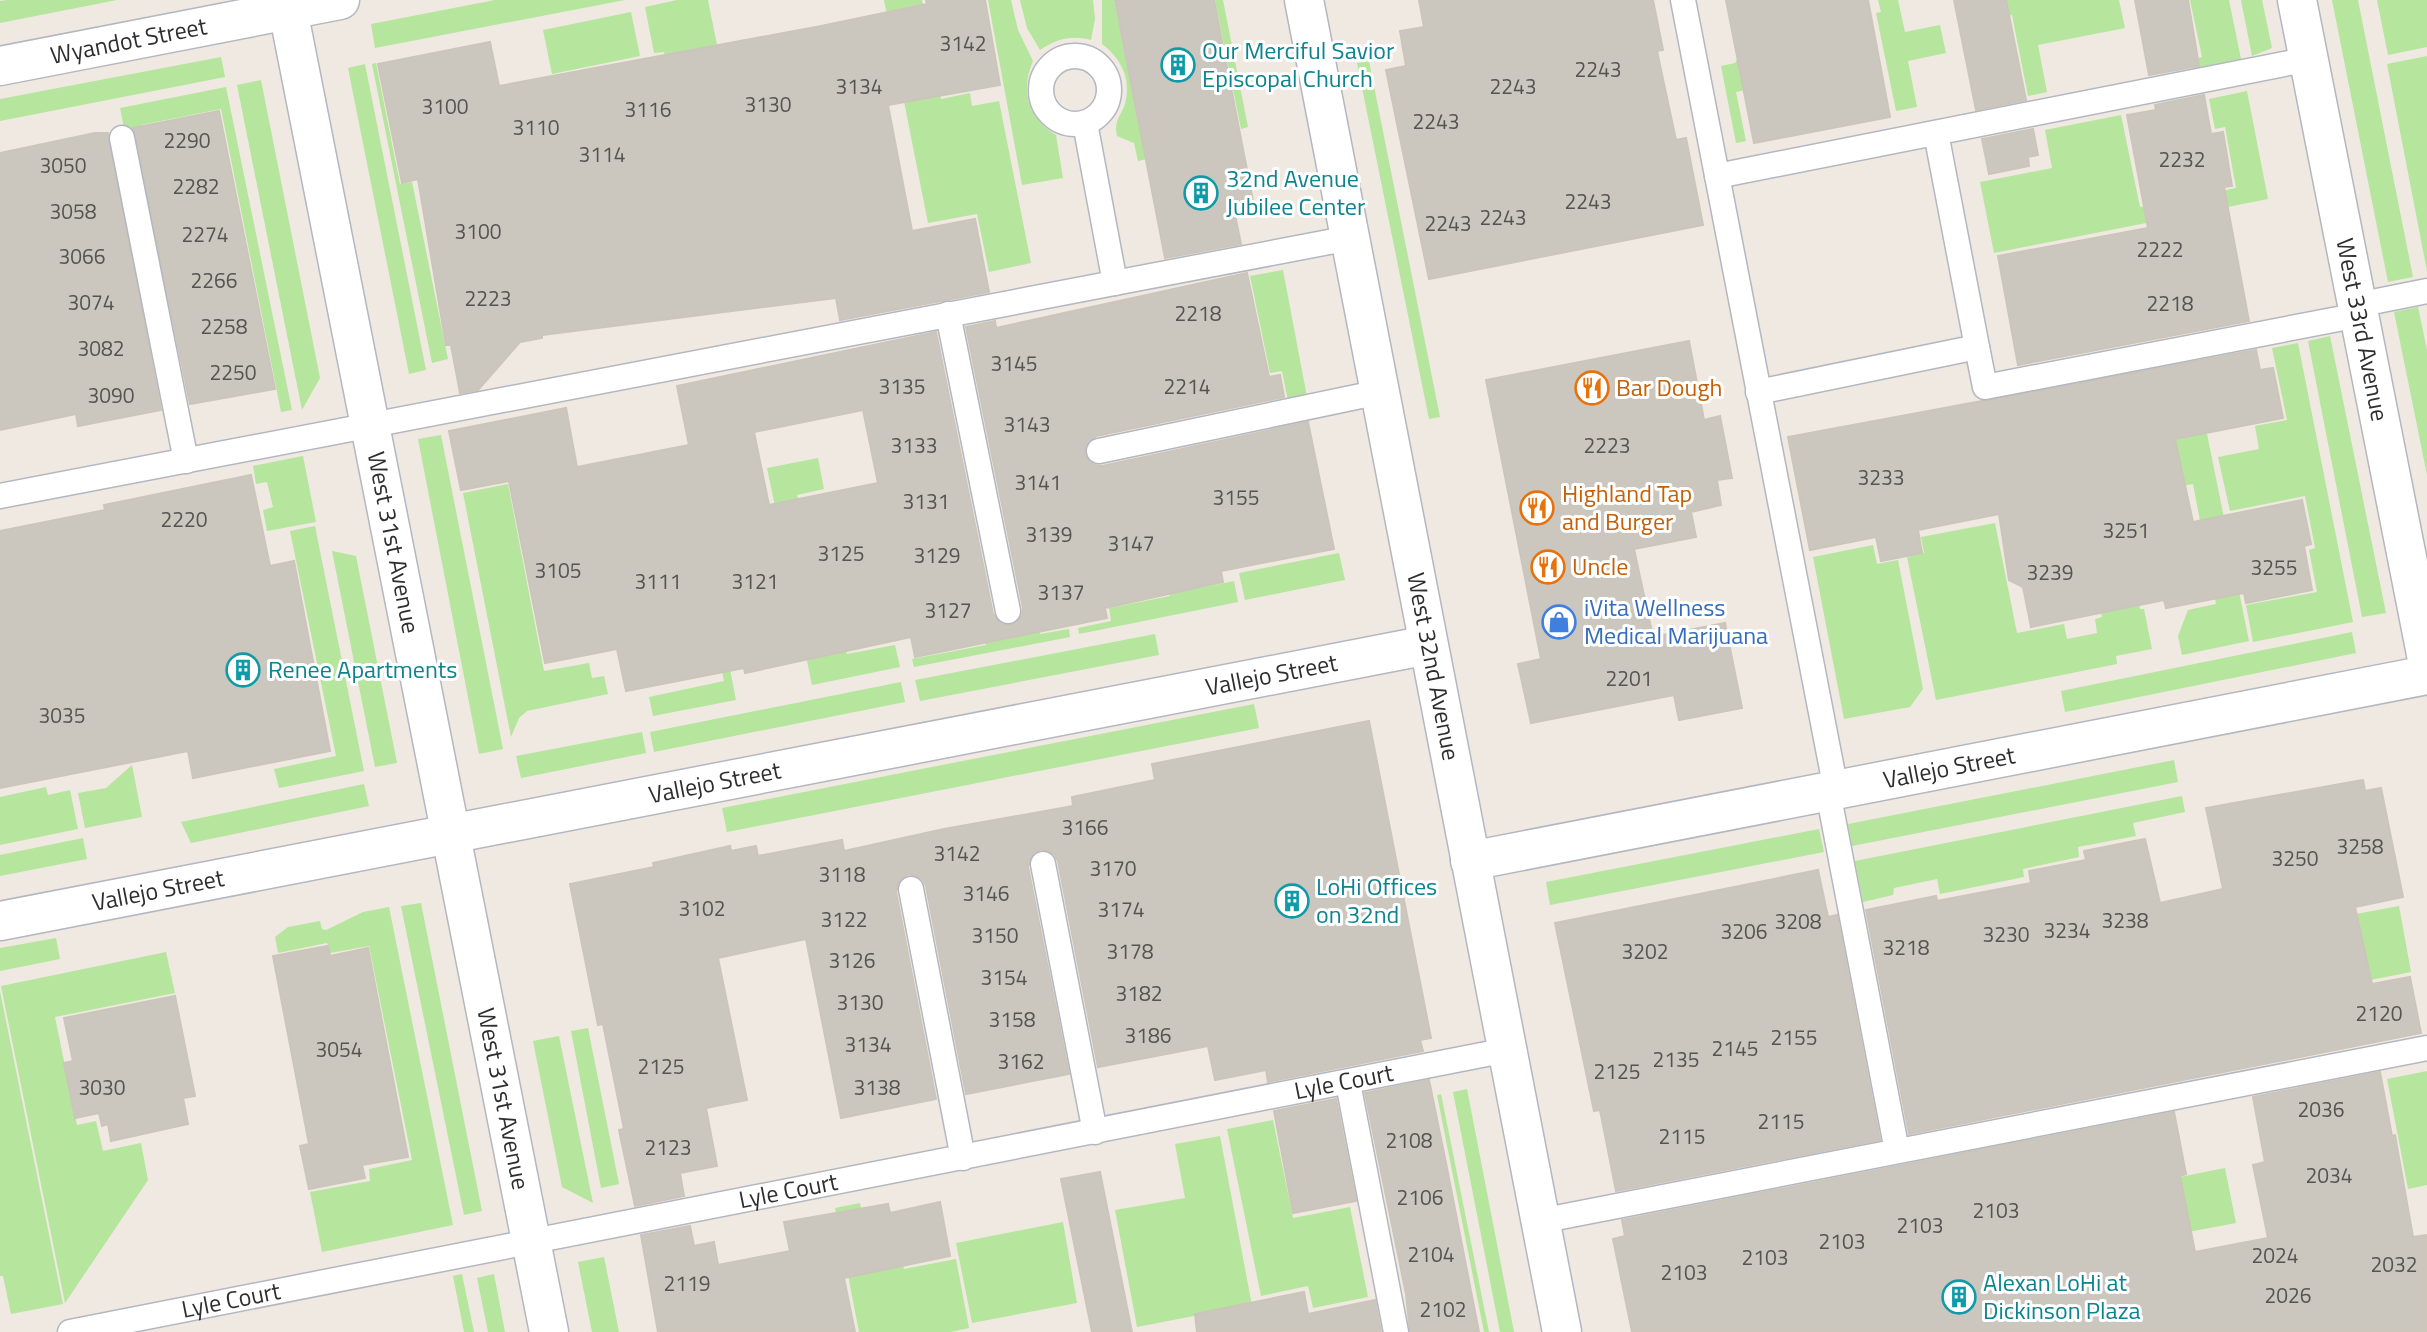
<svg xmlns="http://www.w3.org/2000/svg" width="2427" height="1332" viewBox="0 0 2427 1332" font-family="'Titillium Web',sans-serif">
  <rect width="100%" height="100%" fill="#efe9e1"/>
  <g fill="#b6e59e">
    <polygon points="7,0 117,0 0,23 0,1"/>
    <polygon points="495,0 625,0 375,48 371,24"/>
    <polygon points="677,0 708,0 717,45 665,56 664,52 654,53 645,7"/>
    <polygon points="884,0 922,0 941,99 970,93 972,106 999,101 1031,263 989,272 977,214 928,223"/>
    <path d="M988 0H1011L1018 30 1033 61C1020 91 1028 118 1056 135L1063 178 1022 185Z"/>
    <path d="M1020 0H1093L1095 19 1091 40C1071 35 1057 39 1040 50L1027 28Z"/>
    <path d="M1102 0H1114L1145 152 1167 155 1138 161 1134 143 1117 136C1114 120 1120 118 1125 104 1132 80 1121 58 1102 44Z"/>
    <polygon points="1215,0 1223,0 1248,127 1241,129"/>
    <polygon points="1878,0 1898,0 1905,32 1940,25 1946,53 1908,61 1917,107 1896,111 1876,13 1881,12"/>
    <polygon points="1993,0 2119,0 2125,28 2038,45 2047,92 2028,96 2012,15 1996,18"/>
    <polygon points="2190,0 2229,0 2241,59 2193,69 2191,60 2202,57"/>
    <polygon points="2241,0 2262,0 2272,48 2252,56"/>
    <polygon points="2332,0 2358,0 2413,277 2388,282"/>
    <polygon points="2377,0 2427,0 2427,47 2388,55"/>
    <polygon points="631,12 640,56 552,74 543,30"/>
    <polygon points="1743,50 1788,82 1736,92 1746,141 1736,143 1721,66 1735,63"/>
    <polygon points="2427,56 2427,271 2387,64"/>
    <polygon points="221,57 225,77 0,121 0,99"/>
    <polygon points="1369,61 1440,417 1429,419 1357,63"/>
    <polygon points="376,63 400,184 412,182 448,359 432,363 372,64"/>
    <polygon points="365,64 426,370 409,374 348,68"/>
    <polygon points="261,80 320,378 302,410 237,85"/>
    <polygon points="226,87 292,410 281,412 221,109 141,125 142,129 125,133 120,108"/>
    <polygon points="2247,91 2268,199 1994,253 1980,182 2052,168 2045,130 2121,115 2140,207 2236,188 2225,127 2215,129 2209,99"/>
    <polygon points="1283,270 1307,397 1288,401 1282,371 1270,373 1250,276"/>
    <polygon points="2418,307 2427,350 2427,475 2394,312"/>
    <polygon points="2330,336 2386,613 2362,617 2308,341"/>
    <polygon points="2298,343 2353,622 2253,642 2246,605 2317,592 2309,550 2315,548 2305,496 2230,511 2218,457 2259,449 2255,426 2287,420 2272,348"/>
    <polygon points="2206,429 2249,641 2182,655 2178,636 2188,610 2216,604 2193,484 2151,491 2091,455"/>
    <polygon points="441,435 503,749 479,754 418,439"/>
    <polygon points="687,450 736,700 653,716 649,697 724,681 679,452"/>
    <polygon points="303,456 316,522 267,531 263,510 273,507 267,482 256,484 253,466"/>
    <polygon points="818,458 824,489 797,495 847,654 895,645 900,667 812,685 767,468"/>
    <polygon points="508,484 544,671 589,663 592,678 604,676 608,694 527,711 519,718 511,737 463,493"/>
    <polygon points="1995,523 2017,633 2064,624 2067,639 2097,633 2095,619 2102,617 2099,601 2137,593 2140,609 2144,609 2152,649 2116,656 2117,664 1936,700 1907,557 1924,553 1921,537"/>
    <polygon points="315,526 364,771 279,788 274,769 336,756 290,531"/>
    <polygon points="1873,545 1877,564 1898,560 1923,689 1910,707 1844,719 1813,557"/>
    <polygon points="332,551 356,556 397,763 375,767"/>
    <polygon points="1339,553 1345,580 1245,600 1239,573"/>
    <polygon points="1198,581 1200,588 1234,581 1238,602 1079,634 1078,628 1111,621 1109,608 1170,596 1168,586"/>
    <polygon points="1038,625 1040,634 1069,629 1070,637 914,667 912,659 986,645 985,635"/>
    <polygon points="2352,632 2356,653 2065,712 2061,691"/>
    <polygon points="1155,634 1159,655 920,701 915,680"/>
    <polygon points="901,682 905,702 654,752 650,732"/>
    <polygon points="1254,704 1259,728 727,832 722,808"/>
    <polygon points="642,732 646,753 521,778 516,756"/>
    <polygon points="2174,760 2178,782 1852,846 1848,824"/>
    <polygon points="132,765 142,817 85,828 78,793 106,788"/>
    <polygon points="364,784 369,806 191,843 181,822"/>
    <polygon points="46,787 48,795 70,790 78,829 0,845 0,797"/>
    <polygon points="2182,796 2185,812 2133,823 2136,836 2078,847 2079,857 2023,869 2024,877 1940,894 1937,879 1894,888 1893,895 1863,902 1855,861"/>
    <polygon points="1819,829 1824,852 1550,905 1546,882"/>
    <polygon points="83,838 87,859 0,876 0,855"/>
    <polygon points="421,903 482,1211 464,1215 401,906"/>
    <polygon points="2399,906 2411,972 2340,986 2275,929"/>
    <polygon points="389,907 453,1225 322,1252 310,1192 370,1181 369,1169 412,1160 369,946 330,953 327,943 278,953 275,937 288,927 320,921 322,929 326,930 363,912"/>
    <polygon points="56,938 60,959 0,971 0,948"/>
    <polygon points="166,952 175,993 55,1017 77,1125 96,1121 103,1151 141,1143 148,1180 65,1303 1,986"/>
    <polygon points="0,991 63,1304 11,1314 3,1276 0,1276"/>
    <polygon points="588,1028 619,1184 601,1188 571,1031"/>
    <polygon points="559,1036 593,1203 562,1187 533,1041"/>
    <polygon points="2427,1071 2427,1185 2408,1189 2387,1079"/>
    <polygon points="1467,1089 1514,1332 1500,1332 1453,1092"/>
    <polygon points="1441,1094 1489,1332 1484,1332 1437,1095"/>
    <polygon points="1273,1120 1293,1218 1350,1207 1368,1297 1313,1308 1308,1286 1261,1296 1227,1129"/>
    <polygon points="1220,1136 1257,1332 1199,1315 1137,1327 1115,1210 1185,1198 1175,1144"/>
    <polygon points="2225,1168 2236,1223 2141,1241 2075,1198"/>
    <polygon points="860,1203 869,1250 898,1244 904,1269 956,1259 969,1328 951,1332 859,1332 835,1208"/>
    <polygon points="1063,1222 1077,1303 972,1323 956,1243"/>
    <polygon points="604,1257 619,1332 592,1332 578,1262"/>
    <polygon points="462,1274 474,1332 464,1332 453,1276"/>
    <polygon points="494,1274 505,1332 488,1332 477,1278"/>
  </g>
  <g fill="#cbc7bf" stroke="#cbc5ba" stroke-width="2" fill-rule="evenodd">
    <polygon points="926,0 985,0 1000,85 888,105 912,231 975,219 989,292 840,320 836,298 542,335 542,338 520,342 478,390 460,393 451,345 446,345 418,179 402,183 378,64 490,42 499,86 821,26 927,4"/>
    <polygon points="1115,0 1214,0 1255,211 1235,215 1241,244 1165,258"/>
    <polygon points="1419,0 1653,0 1663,50 1657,51 1676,140 1686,138 1703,225 1429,279 1386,70 1406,66 1400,31 1424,27"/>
    <polygon points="1726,0 1868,0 1890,117 1754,143"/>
    <polygon points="1954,0 2006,0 2026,100 1976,110"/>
    <polygon points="2135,0 2188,0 2199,66 2149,75"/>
    <polygon points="2204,95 2211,134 2223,132 2232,186 2224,187 2249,321 2018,365 1998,256 2148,228 2127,115 2156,110 2155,105"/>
    <polygon points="219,111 275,389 190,404 133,128"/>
    <polygon points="2033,129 2038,155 2028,157 2029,166 1989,174 1982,139"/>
    <polygon points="95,133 108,133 161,410 78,426 76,414 0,430 0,153"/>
    <path d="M1247 273 1269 377 1280 375 1284 397 1096 436 1085 446V455L1094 465 1102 466 1308 422 1334 549 1221 571 1223 582 1105 608 1107 618 915 657 911 637 745 673 744 668 626 691 617 649 545 663 509 481 461 490 449 431 566 408 577 467 689 445 677 386 936 332 993 614 1003 625H1012L1022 616 1023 608 966 327 995 321 996 328ZM863 410 878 483 769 505 754 432Z"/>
    <polygon points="1689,341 1704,420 1720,416 1732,478 1717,480 1721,505 1691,512 1696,537 1634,549 1653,637 1725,623 1742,708 1679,720 1674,695 1531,723 1518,664 1541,659 1486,380"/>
    <polygon points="2256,350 2260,370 2273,368 2283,418 2175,439 2193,522 2302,500 2311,544 2304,546 2312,590 2246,603 2244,593 2166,608 2164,600 2031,627 2023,587 2009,580 1999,514 1918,530 1922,553 1881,561 1876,537 1810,550 1788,437"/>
    <polygon points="251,475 270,566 294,561 330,751 193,778 188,751 0,788 0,531 105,510 104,505"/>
    <polygon points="1369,721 1431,1038 1420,1040 1423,1051 1268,1082 1266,1070 1215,1080 1208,1046 1098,1067 1058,861 1054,854 1041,849 1033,853 1028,867 1069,1074 966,1094 926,886 922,879 909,874 901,878 896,892 936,1099 841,1118 806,939 718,958 747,1100 706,1108 717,1166 680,1173 684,1196 635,1206 619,1130 624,1129 603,1024 598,1025 570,884 654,867 653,863 730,846 731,851 756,846 758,856 842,840 844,851 944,829 1073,806 1072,797 1155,780 1152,764"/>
    <polygon points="2363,780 2365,791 2381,788 2403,897 2355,907 2372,984 2410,977 2421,1033 1909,1134 1866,910 1936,896 1937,901 2031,883 2029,871 2086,860 2084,851 2145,839 2160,903 2223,889 2206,808"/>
    <polygon points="1818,870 1828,917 1837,915 1880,1140 1616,1191 1600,1110 1594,1111 1555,923"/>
    <polygon points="328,946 330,956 368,948 408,1157 362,1165 365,1178 309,1189 300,1146 309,1144 273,956"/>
    <polygon points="175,996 195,1096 183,1098 188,1124 111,1141 108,1124 102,1126 99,1113 75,1118 64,1063 73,1061 64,1018"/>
    <polygon points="2380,1072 2392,1136 2395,1135 2413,1237 2427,1235 2427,1332 1632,1332 1613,1239 1625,1236 1622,1220 2174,1112 2186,1174 2180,1176 2195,1252 2268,1238 2253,1165 2265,1162 2253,1097"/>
    <polygon points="1429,1080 1446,1163 1479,1332 1410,1332 1406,1294 1365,1093"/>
    <polygon points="1336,1099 1356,1201 1293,1213 1274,1111"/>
    <polygon points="1100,1172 1132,1332 1092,1332 1061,1179"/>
    <polygon points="940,1202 950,1256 844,1278 855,1332 658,1332 641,1235 690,1226 694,1246 714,1242 718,1265 790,1251 784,1222 888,1204 890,1213"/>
    <polygon points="1304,1292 1308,1314 1375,1300 1381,1332 1197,1332 1195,1314"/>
  </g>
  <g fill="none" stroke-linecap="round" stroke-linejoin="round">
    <defs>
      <g id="lane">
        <polyline points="1683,0 1836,790"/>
        <circle cx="1075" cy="90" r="34"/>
        <polyline points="1085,123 1115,283"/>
        <polyline points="1936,133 1977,347"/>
        <polyline points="122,138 186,461"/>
        <polyline points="1717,176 2309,59"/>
        <polyline points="2357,305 2427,291"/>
        <polyline points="948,314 1008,611"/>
        <polyline points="1758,392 1977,347 1985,387 2359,315"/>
        <polyline points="1099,451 1380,392"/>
        <polyline points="0,496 1350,238"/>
        <polyline points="1828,792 1897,1151"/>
        <polyline points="1043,864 1095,1132"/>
        <polyline points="911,889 963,1158"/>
        <polyline points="1348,1083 1396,1332"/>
        <polyline points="1540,1221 2427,1048"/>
        <path id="s1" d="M70 1332 1507 1050"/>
      </g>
      <g id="street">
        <path id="s2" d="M286 0 549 1332"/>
        <path id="s3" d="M2297 0 2427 659"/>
        <path id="s4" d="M0 66 340 0"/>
        <path id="s5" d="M1470 861 2427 675"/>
        <path id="s6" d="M0 921 1428 645"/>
      </g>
      <g id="secondary">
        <path id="s7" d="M1304 0 1562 1332"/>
      </g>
    </defs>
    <use href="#lane" stroke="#b4b7c1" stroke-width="27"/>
    <use href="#street" stroke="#b4b7c1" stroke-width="41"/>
    <use href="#secondary" stroke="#b4b7c1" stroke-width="41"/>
    <use href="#lane" stroke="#fff" stroke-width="24"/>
    <use href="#street" stroke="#fff" stroke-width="38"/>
    <use href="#secondary" stroke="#fff" stroke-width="38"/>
  </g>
  <defs>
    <symbol id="building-ring" viewBox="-11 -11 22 22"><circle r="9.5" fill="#fff" stroke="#0f9aa8" stroke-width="1.5"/><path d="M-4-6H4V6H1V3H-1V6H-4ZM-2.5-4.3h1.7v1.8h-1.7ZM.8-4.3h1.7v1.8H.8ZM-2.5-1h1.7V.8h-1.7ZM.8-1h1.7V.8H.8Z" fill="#0f9aa8"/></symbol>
    <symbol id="restaurant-ring" viewBox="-11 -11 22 22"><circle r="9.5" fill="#fff" stroke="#e8710a" stroke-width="1.5"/><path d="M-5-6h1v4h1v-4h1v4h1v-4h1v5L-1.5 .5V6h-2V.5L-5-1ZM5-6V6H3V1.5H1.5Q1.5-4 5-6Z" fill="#e8710a"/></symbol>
    <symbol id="shop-ring" viewBox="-11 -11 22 22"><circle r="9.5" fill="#fff" stroke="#3f7fe0" stroke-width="1.5"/><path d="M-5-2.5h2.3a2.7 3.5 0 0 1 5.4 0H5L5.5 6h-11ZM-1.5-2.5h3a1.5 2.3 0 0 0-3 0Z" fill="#3f7fe0"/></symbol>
  </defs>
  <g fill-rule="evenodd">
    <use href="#building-ring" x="1159" y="46" width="38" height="38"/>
    <use href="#building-ring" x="1182" y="174" width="38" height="38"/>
    <use href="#restaurant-ring" x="1573" y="369" width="38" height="38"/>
    <use href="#restaurant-ring" x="1518" y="489" width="38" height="38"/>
    <use href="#restaurant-ring" x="1529" y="548" width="38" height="38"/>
    <use href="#shop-ring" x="1540" y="603" width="38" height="38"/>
    <use href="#building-ring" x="224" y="651" width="38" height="38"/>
    <use href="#building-ring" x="1273" y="882" width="38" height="38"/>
    <use href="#building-ring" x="1940" y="1278" width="38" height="38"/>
  </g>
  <g text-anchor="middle" stroke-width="6" stroke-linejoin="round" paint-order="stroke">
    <g font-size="21" fill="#555452">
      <text x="963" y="51">3142</text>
      <text x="1598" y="77">2243</text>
      <text x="859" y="94">3134</text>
      <text x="1513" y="94">2243</text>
      <text x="768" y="112">3130</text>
      <text x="445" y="114">3100</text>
      <text x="648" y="117">3116</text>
      <text x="1436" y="129">2243</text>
      <text x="536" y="135">3110</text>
      <text x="187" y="148">2290</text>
      <text x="602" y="162">3114</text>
      <text x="2182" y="167">2232</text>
      <text x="63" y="173">3050</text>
      <text x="196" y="194">2282</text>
      <text x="1588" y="209">2243</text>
      <text x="73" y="219">3058</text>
      <text x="1503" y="225">2243</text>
      <text x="1448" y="231">2243</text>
      <text x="478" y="239">3100</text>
      <text x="205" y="242">2274</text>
      <text x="2160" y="257">2222</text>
      <text x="82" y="264">3066</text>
      <text x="214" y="288">2266</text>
      <text x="488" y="306">2223</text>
      <text x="91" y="310">3074</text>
      <text x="2170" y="311">2218</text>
      <text x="1198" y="321">2218</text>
      <text x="224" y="334">2258</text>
      <text x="101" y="356">3082</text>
      <text x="1014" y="371">3145</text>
      <text x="233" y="380">2250</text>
      <text x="902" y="394">3135</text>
      <text x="1187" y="394">2214</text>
      <text x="111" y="403">3090</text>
      <text x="1027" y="432">3143</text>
      <text x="914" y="453">3133</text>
      <text x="1607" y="453">2223</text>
      <text x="1881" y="485">3233</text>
      <text x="1038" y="490">3141</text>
      <text x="1236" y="505">3155</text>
      <text x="926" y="509">3131</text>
      <text x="184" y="527">2220</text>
      <text x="2126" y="538">3251</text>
      <text x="1049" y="542">3139</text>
      <text x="1131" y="551">3147</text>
      <text x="841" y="561">3125</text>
      <text x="937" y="563">3129</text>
      <text x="2274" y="575">3255</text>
      <text x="558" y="578">3105</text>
      <text x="2050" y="580">3239</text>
      <text x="658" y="589">3111</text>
      <text x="755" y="589">3121</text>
      <text x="1061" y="600">3137</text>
      <text x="948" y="618">3127</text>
      <text x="1629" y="686">2201</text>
      <text x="62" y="723">3035</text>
      <text x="1085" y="835">3166</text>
      <text x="2360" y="854">3258</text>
      <text x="957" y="861">3142</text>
      <text x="2295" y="866">3250</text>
      <text x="1113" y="876">3170</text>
      <text x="842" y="882">3118</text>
      <text x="986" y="901">3146</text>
      <text x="702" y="916">3102</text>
      <text x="1121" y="917">3174</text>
      <text x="844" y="927">3122</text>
      <text x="2125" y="928">3238</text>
      <text x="1798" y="929">3208</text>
      <text x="2067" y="938">3234</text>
      <text x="1744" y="939">3206</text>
      <text x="2006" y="942">3230</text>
      <text x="995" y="943">3150</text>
      <text x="1906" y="955">3218</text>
      <text x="1130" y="959">3178</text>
      <text x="1645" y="959">3202</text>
      <text x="852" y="968">3126</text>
      <text x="1004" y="985">3154</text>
      <text x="1139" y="1001">3182</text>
      <text x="860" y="1010">3130</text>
      <text x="2379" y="1021">2120</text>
      <text x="1012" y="1027">3158</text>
      <text x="1148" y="1043">3186</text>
      <text x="1794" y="1045">2155</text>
      <text x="868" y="1052">3134</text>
      <text x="1735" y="1056">2145</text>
      <text x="339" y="1057">3054</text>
      <text x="1676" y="1067">2135</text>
      <text x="1021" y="1069">3162</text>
      <text x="661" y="1074">2125</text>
      <text x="1617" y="1079">2125</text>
      <text x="102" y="1095">3030</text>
      <text x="877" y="1095">3138</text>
      <text x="2321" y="1117">2036</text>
      <text x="1781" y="1129">2115</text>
      <text x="1682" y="1144">2115</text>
      <text x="1409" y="1148">2108</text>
      <text x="668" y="1155">2123</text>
      <text x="2329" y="1183">2034</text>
      <text x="1420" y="1205">2106</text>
      <text x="1996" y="1218">2103</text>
      <text x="1920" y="1233">2103</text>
      <text x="1842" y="1249">2103</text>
      <text x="1431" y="1262">2104</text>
      <text x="2275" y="1263">2024</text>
      <text x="1765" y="1265">2103</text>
      <text x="2394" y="1272">2032</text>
      <text x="1684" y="1280">2103</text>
      <text x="687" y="1291">2119</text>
      <text x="2288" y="1303">2026</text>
      <text x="1443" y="1317">2102</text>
    </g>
    <g font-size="24" fill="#2e2e2e" stroke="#fff">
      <text dy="8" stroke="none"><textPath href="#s4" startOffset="131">Wyandot Street</textPath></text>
      <text dy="8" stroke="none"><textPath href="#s3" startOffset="336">West 33rd Avenue</textPath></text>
      <text dy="8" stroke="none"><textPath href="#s2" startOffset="553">West 31st Avenue</textPath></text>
      <text dy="8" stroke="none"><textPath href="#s7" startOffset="679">West 32nd Avenue</textPath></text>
      <text dy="8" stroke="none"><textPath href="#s6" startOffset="1295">Vallejo Street</textPath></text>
      <text dy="8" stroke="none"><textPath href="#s5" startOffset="488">Vallejo Street</textPath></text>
      <text dy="8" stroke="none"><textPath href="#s6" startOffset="728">Vallejo Street</textPath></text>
      <text dy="8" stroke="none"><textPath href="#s6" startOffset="161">Vallejo Street</textPath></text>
      <text dy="8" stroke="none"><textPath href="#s1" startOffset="1298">Lyle Court</textPath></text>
      <text dy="8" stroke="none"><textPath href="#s2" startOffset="1120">West 31st Avenue</textPath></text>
      <text dy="8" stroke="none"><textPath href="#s1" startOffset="732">Lyle Court</textPath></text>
      <text dy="8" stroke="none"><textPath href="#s1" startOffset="164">Lyle Court</textPath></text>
    </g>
    <g font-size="24" fill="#0d838f" stroke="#fff" text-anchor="start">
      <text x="1202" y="59">Our Merciful Savior<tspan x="1202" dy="28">Episcopal Church</tspan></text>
      <text x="1226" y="187">32nd Avenue<tspan x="1226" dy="28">Jubilee Center</tspan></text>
      <text x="268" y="678">Renee Apartments</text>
      <text x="1316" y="895">LoHi Offices<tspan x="1316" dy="28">on 32nd</tspan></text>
      <text x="1983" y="1291">Alexan LoHi at<tspan x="1983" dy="28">Dickinson Plaza</tspan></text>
    </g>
    <g font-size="24" fill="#c56008" stroke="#fff" text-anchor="start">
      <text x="1616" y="396">Bar Dough</text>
      <text x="1562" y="502">Highland Tap<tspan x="1562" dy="28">and Burger</tspan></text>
      <text x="1572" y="575">Uncle</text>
    </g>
    <g font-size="24" fill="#366cbe" stroke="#fff" text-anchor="start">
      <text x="1584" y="616">iVita Wellness<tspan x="1584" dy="28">Medical Marijuana</tspan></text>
    </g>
  </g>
</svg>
